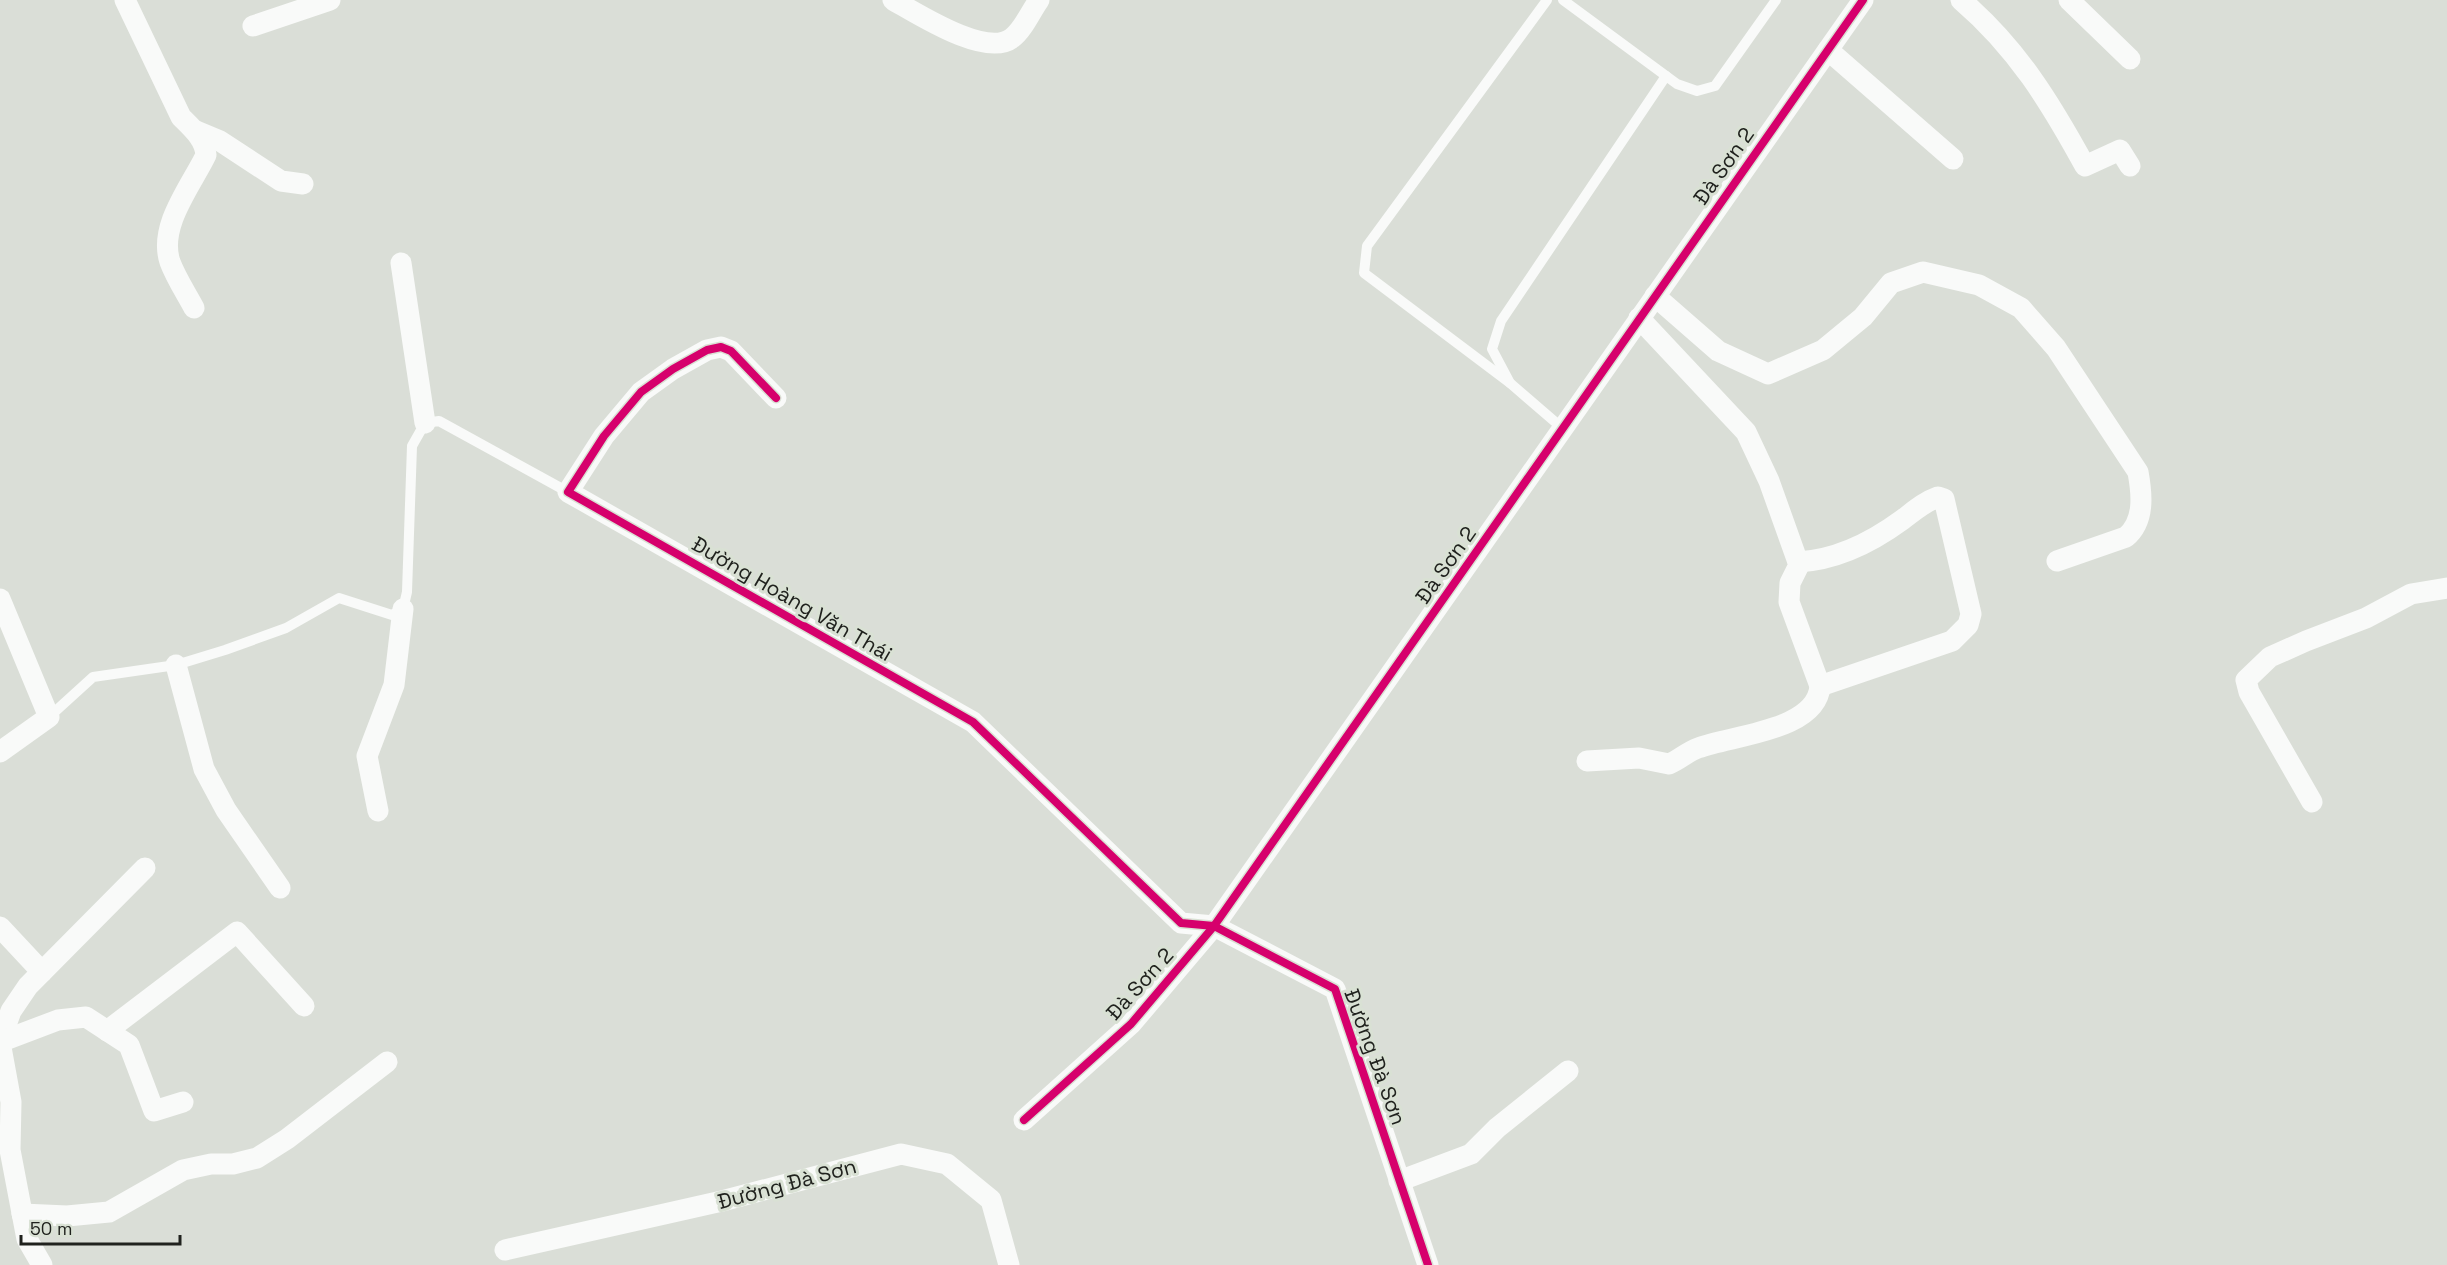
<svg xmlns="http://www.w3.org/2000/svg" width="2447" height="1265" viewBox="0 0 2447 1265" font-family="'Space Grotesk',sans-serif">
  <rect width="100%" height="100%" fill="#daded7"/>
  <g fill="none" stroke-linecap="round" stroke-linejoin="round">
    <g stroke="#f9faf9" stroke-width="10">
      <polyline points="1563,0 1677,84 1697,91 1715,86 1776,0"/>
      <polyline points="1510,383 1364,273 1367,246 1547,0"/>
      <polyline points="1561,427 1510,383 1492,349 1501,321 1666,76"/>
      <polyline points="49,717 93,677 176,665 225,650 286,628 339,598 392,615 403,609 407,592 412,446 425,423 439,421 568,492"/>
    </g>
    <g stroke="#f9faf9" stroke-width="21">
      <path d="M125 0 181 117C192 128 205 139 206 155 191 186 158 226 170 262 176 278 186 293 194 308"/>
      <path d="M893 0C918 14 986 58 1012 38 1023 30 1031 11 1039 0"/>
      <path d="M1961 0C2017 48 2050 102 2085 166L2120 150 2130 166"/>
      <polyline points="2069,0 2130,59"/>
      <polyline points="253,26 330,0"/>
      <polyline points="1828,50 1953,159"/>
      <polyline points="196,131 220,141 281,181 303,184"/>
      <polyline points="401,263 425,423"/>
      <path d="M1655 296 1718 351 1768 374 1823 350 1863 317 1891 283 1923 272 1979 285 2021 308 2056 348 2138 472C2142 494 2145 521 2126 537L2057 561"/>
      <polyline points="776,398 731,351 721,347 707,350 673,369 641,392 604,436 568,492 973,722 1181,923 1214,926 1335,989 1428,1265"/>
      <path d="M1798 562C1836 560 1872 542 1902 520 1914 511 1924 502 1938 497L1944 499 1971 614 1968 625 1952 641 1820 686"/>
      <polyline points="176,665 204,769 226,810 280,888"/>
      <polyline points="0,752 49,717 0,599"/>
      <path d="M1587 761 1639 758 1669 764C1679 760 1687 752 1698 748 1732 735 1817 731 1820 686L1789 602 1790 583 1799 565 1769 481 1746 432 1639 318"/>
      <polyline points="2312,802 2249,692 2246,680 2270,657 2306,641 2366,618 2411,594 2447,588"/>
      <polyline points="378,811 367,756 394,685 403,609"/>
      <polyline points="0,927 42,972"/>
      <polyline points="107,1031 237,932 304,1006"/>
      <polyline points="0,1042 11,1011 28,986 145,868"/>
      <polyline points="1024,1120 1131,1024 1214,926 1863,0"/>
      <polyline points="1399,1181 1471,1154 1497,1128 1568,1071"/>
      <polyline points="22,1214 67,1216 109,1212 183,1170 211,1164 233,1164 257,1158 287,1139 387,1062"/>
      <polyline points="505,1250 722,1201 901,1154 947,1164 991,1200 1009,1265"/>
      <polyline points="42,1265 27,1239 10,1150 11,1102 0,1042 58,1020 86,1017 129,1045 154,1111 183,1102"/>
    </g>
    <defs>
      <g id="cycleway">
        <polyline points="776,398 731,351 721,347 707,350 673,369 641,392 604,436 568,492 973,722 1181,923 1214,926 1335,989 1428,1265"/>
        <polyline points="1024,1120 1131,1024 1214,926 1863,0"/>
      </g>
    </defs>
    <use href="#cycleway" stroke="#d9e1d4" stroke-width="11"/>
    <use href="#cycleway" stroke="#d6006c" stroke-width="8"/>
  </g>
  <g text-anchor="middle" stroke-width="6" stroke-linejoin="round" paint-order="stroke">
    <g font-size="21" fill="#20221e" stroke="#d9e1d4">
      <text transform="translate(1724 166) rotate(-55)" y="7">Đà Sơn 2</text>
      <text transform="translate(1446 565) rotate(-55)" y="7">Đà Sơn 2</text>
      <text transform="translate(792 599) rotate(30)" y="7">Đường Hoàng Văn Thái</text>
      <text transform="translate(1140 984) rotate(-48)" y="7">Đà Sơn 2</text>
      <text transform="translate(1375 1057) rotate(70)" y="7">Đường Đà Sơn</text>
      <text transform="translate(787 1184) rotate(-15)" y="7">Đường Đà Sơn</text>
    </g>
  </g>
  <path d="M21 1235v9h159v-9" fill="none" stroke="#20221e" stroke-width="3"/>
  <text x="30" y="1235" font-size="18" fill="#20221e" stroke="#d9e1d4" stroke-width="4.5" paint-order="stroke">50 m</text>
</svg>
